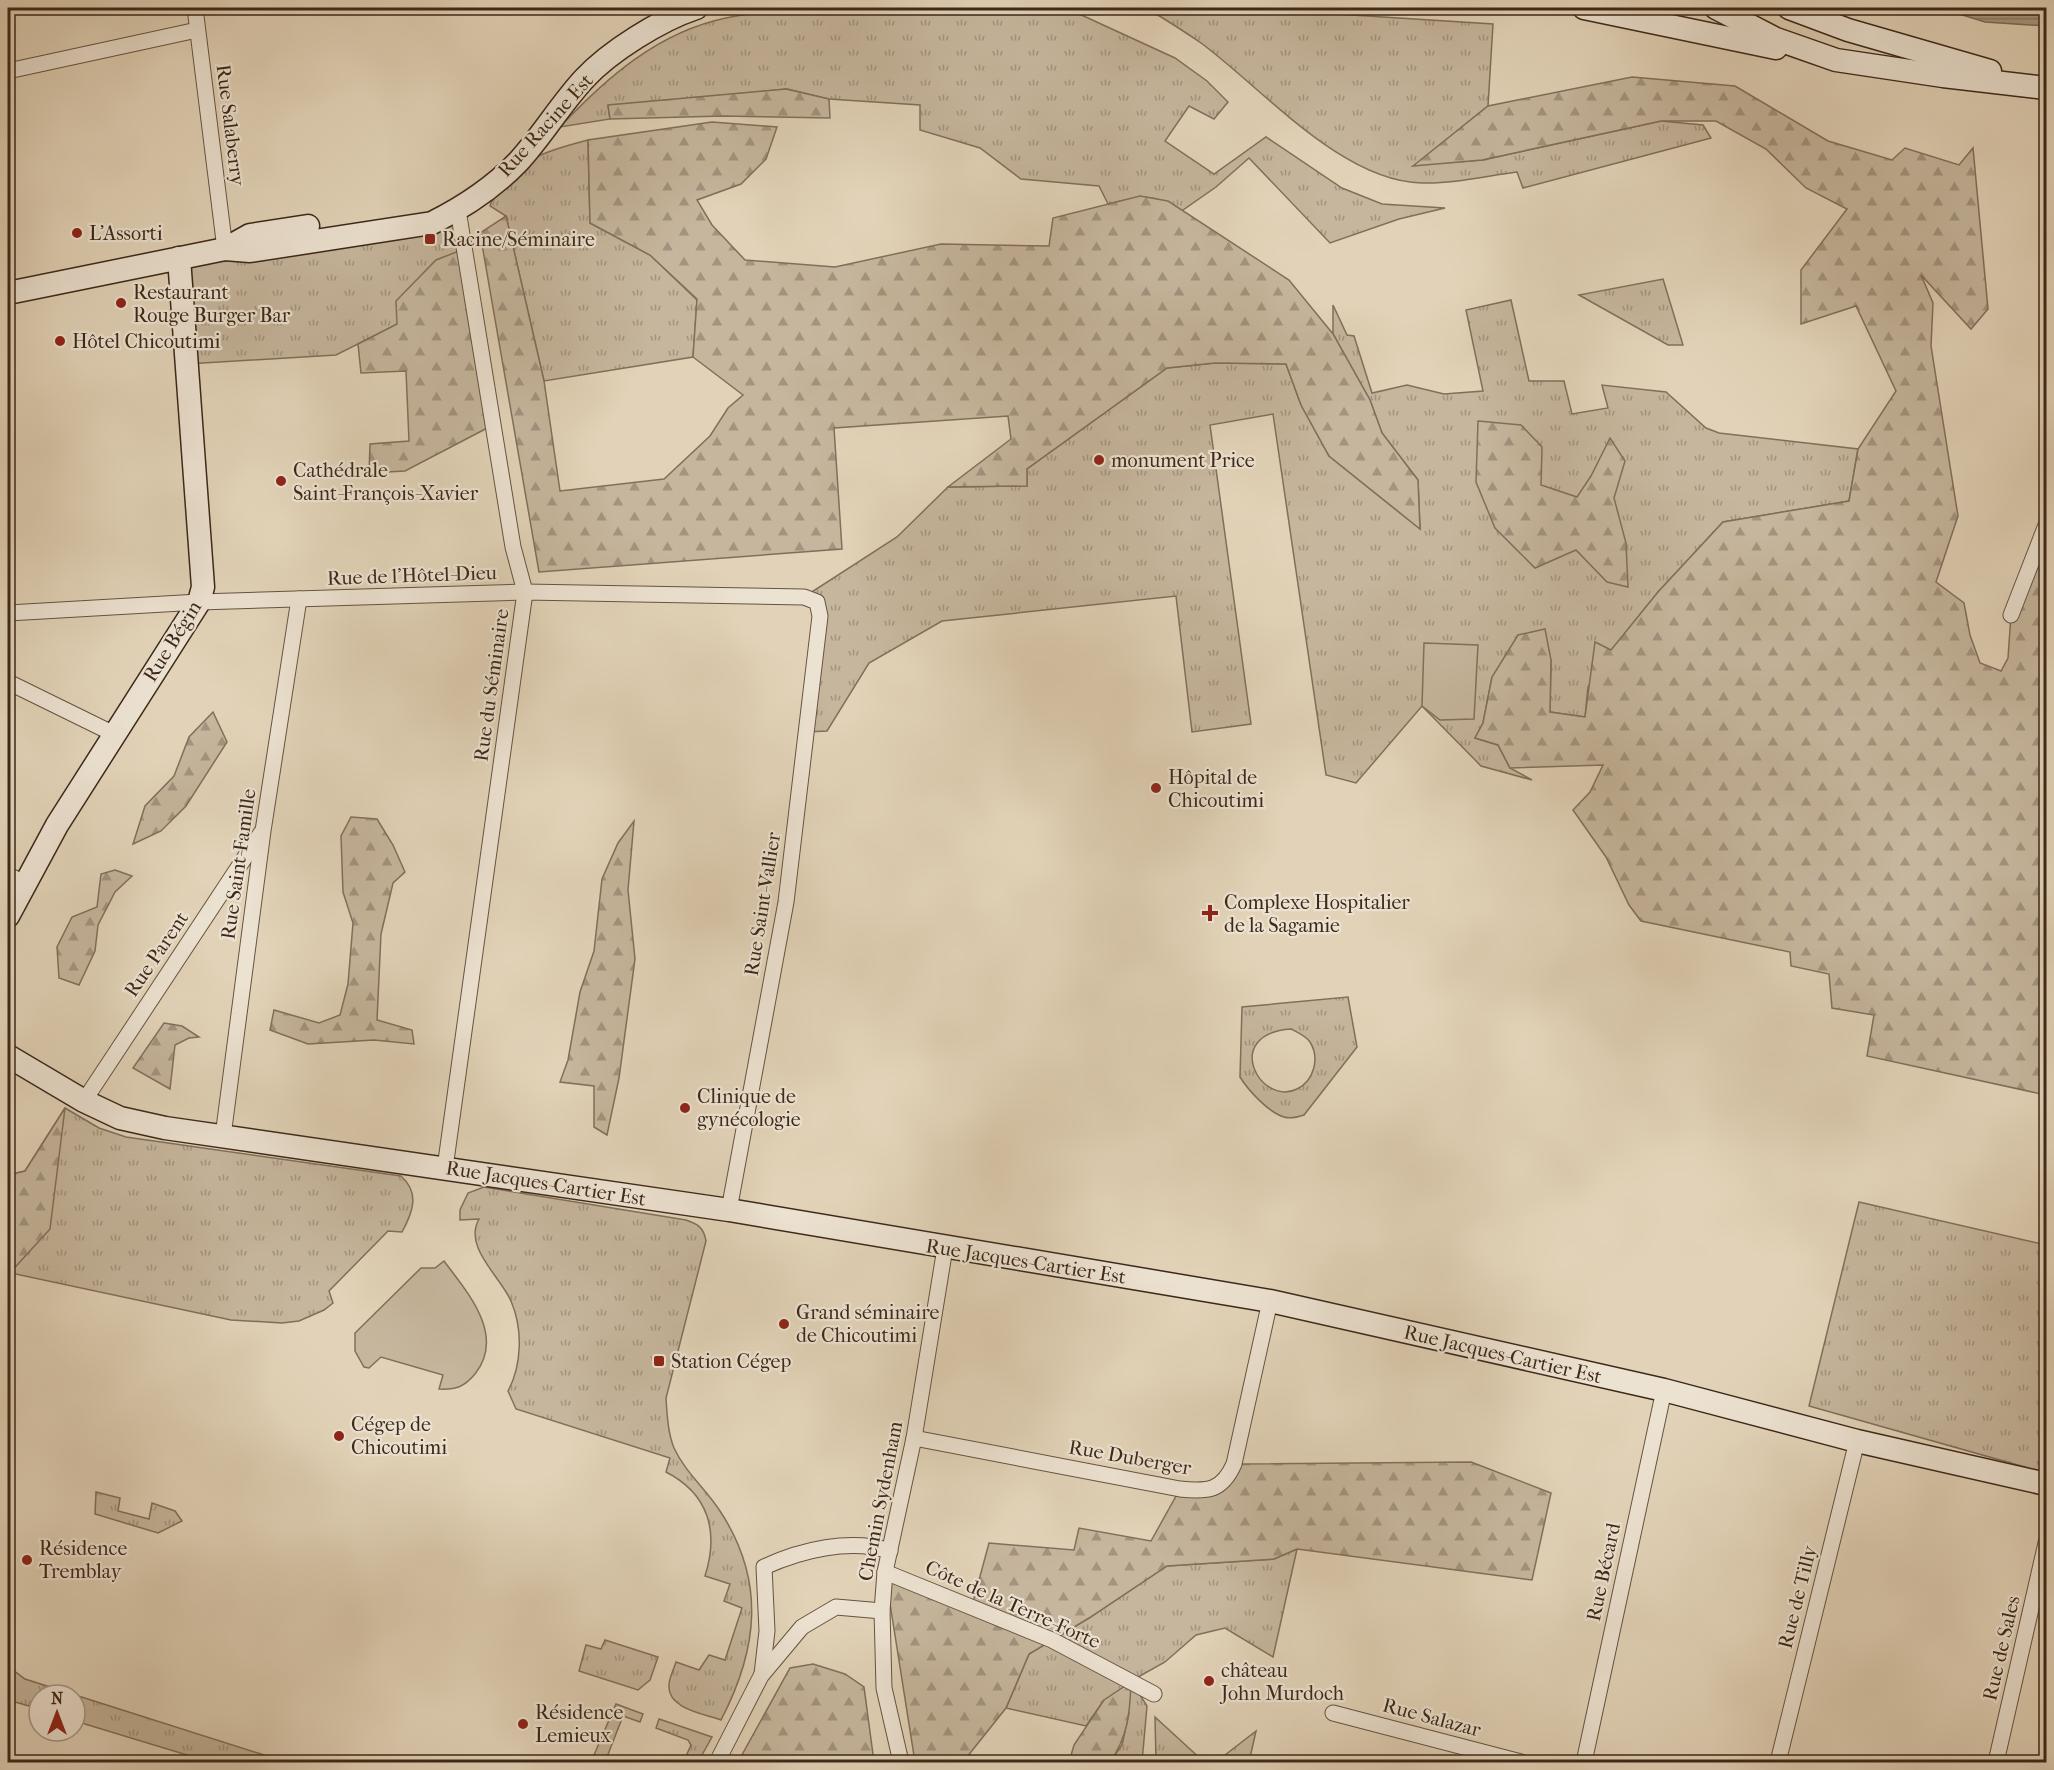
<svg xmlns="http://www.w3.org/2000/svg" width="2054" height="1770" viewBox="0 0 2054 1770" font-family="'IM FELL French Canon',serif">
  <defs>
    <pattern id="grass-tufts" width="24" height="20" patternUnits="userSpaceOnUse" patternTransform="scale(1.5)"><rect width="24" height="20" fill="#c6b69d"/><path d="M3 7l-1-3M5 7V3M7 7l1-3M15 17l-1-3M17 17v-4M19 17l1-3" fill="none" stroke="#a2947f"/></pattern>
    <pattern id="forest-firs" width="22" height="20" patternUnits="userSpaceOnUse" patternTransform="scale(1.5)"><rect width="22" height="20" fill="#c6b69d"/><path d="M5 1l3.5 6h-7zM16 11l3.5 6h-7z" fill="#a2947f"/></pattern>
    <pattern id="water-rules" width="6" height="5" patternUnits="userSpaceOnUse" patternTransform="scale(1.5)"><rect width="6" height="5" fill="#aa9982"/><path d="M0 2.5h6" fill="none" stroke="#8c7d6a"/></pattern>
  </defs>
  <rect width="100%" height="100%" fill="#e2d3b8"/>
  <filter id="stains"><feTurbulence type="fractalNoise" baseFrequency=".00333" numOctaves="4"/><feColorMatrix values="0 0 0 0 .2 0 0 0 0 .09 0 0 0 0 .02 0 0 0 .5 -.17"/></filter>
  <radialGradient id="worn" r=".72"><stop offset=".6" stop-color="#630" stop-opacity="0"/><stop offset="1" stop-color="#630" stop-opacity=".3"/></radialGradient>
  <g fill="url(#grass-tufts)" stroke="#826f5b" stroke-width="1.5" fill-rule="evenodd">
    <path d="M799 8H1040L1075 12 1175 58 1207 81 1228 102 1214 119 1189 106 1165 141 1214 174 1266 137 1342 188 1382 204 1445 208 1399 219 1330 243 1249 158 1216 187 1180 212C1156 191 1137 197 1108 204L1099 186 1021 179 980 148 920 130V105L829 99 787 89 608 106 610 119 560 127C606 78 658 32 726 18 750 13 775 11 799 8Z"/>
    <path d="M1151 11 1304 12 1493 24 1488 106 1415 165 1483 160 1661 121 1703 125 1711 138 1523 188 1517 172C1486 176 1453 184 1422 183 1341 181 1262 88 1201 43 1185 32 1168 21 1151 11Z"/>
    <path d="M588 140 590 223 650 255 697 300 693 357 544 381 506 216 490 206C501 163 550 150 588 140Z"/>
    <polygon points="458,210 464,249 398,324 336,355 187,364 179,258"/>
    <polygon points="1663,279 1683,345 1668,345 1579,295"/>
    <polygon points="1511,300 1529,381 1564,381 1572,414 1608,408 1602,385 1666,392 1706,428 1719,433 1858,449 1849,501 1723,522 1658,592 1611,651 1588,687 1585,717 1550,712 1551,660 1492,677 1483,723 1475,738 1498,745 1510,768 1532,780 1481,766 1422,706 1356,783 1326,775 1273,414 1210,425 1251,724 1192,732 1176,596 942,621 869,663 827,731 806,732 820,617 804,597 897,537 948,487 1027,486 1027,469 1167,368 1215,363 1286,364 1301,405 1329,456 1420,529 1418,480 1382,433 1370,400 1333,334 1333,305 1347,335 1354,336 1372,393 1407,385 1444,394 1483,391 1466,310"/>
    <path d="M1348 997 1357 1047 1304 1115C1298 1117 1290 1119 1284 1117 1269 1113 1248 1090 1240 1077L1242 1007ZM1291 1029C1297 1032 1306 1036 1310 1042 1320 1058 1314 1081 1297 1089 1260 1107 1221 1034 1291 1029Z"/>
    <path d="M65 1108 99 1128 126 1137 401 1176C420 1193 413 1212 402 1232L388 1231 329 1291 333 1303 324 1310 299 1321 282 1323 231 1320 11 1273 8 1275V1175L25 1171Z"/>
    <path d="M484 1187 686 1220C698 1224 704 1228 706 1241L666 1398C667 1415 668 1433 674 1448 685 1472 706 1489 720 1511 766 1581 758 1649 721 1720 705 1714 667 1709 669 1685 669 1678 674 1669 676 1662L699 1670 709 1655 725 1660 742 1608 724 1601 730 1584 705 1576C719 1532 709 1494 666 1472L670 1458 516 1409 508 1391C522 1365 523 1329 511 1301 500 1276 463 1247 479 1219L460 1220V1210L468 1193Z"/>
    <polygon points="1859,1202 2046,1245 2046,1473 1809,1406"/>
    <polygon points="96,1492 120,1498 118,1511 149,1519 152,1503 175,1511 182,1521 158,1533 95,1514"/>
    <polygon points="1297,1549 1273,1657 1225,1628 1196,1635 1165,1662 1131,1681 1147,1706 1142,1762 1110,1762 1122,1745 1129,1713 1104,1700 1086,1726 1006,1708 1029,1654 1089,1618 1167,1566 1274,1559"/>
    <polygon points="605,1640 658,1657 650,1680 638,1690 579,1671 586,1645 601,1649"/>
    <polygon points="8,1660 9,1667 25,1679 286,1762 210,1762 75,1721 75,1695 39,1695 39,1709 8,1700"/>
    <polygon points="616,1704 643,1714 640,1722 623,1716 605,1762 591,1762"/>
    <polygon points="1155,1717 1204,1762 1156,1762"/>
    <polygon points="659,1719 712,1737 698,1762 688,1762 690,1758 687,1754 691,1745 688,1740 656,1728"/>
    <polygon points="1256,1731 1249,1762 1216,1762"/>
  </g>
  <g fill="url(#forest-firs)" stroke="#826f5b" stroke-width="1.5">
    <polygon points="1632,77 1735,86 1828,141 1892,160 1905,148 1959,165 1973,148 1988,309 1971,329 1921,275 1933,303 1931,346 1958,516 1936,582 1964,603 1970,635 1980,663 2001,671 2008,658 2011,615 2046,528 2046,1095 1867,1056 1874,1015 1832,1008 1829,974 1791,966 1790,952 1641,921 1629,905 1606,857 1573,810 1590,792 1603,765 1510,768 1498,745 1475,738 1483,723 1492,677 1518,635 1545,629 1551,660 1550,712 1585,717 1595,642 1611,650 1658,592 1723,522 1849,501 1858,449 1896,391 1856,306 1801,324 1801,270 1847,209 1806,188 1766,149 1716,121 1661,121 1482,160 1413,166 1488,106"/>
    <polygon points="786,89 829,99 830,118 723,116 610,119 608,105"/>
    <polygon points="712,122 777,127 766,159 741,184 697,200 712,225 745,260 835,267 941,244 1049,246 1053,218 1140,196 1168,201 1289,280 1333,334 1370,400 1382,433 1418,480 1420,529 1329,456 1301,405 1286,364 1215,363 1167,368 1027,469 1027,486 948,487 1011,439 1008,416 834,428 842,549 539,572 480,233 506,216 544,381 560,491 664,479 710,436 728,408 743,395 693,357 697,299 650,255 590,223 588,140"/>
    <polygon points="464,249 493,425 405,471 369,473 370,444 409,441 406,371 361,373 358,344 397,324 396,301 436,260"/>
    <polygon points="1478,421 1521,425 1542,447 1541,485 1577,497 1591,476 1610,438 1625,461 1614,498 1626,543 1628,587 1607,582 1576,550 1535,568 1495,528 1476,482"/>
    <polygon points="213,712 227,742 186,806 161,831 133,844 145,806 174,776 189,737"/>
    <polygon points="351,817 377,819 393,845 405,872 393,883 381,934 377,1020 412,1030 414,1044 374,1040 308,1044 270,1030 274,1010 319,1023 340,1015 348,984 353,923 343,892 341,836"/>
    <polygon points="634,821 628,890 635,959 619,1078 607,1135 594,1127 594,1086 560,1082 568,1060 580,992 594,951 602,879 618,843"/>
    <polygon points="115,870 132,876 115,892 98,925 95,951 79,985 59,978 57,947 72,917 97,907 101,874"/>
    <polygon points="164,1023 182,1026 199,1037 189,1038 175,1045 170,1089 133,1068"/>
    <polygon points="65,1108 50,1229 8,1275 8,1175 25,1171"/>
    <polygon points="1471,1462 1551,1493 1532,1580 1297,1549 1274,1559 1167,1566 1089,1618 1029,1654 1006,1708 963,1762 915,1762 885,1572 972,1606 989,1543 1074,1550 1079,1528 1151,1541 1180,1489 1214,1488 1234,1464"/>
    <polygon points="813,1664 845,1674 864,1687 874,1762 738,1762 790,1668"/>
    <path d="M1131 1682C1130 1712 1128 1737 1110 1762H1069L1074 1745 1104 1700Z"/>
  </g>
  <g fill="#c6b69d" stroke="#826f5b" stroke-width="1.5">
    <polygon points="1424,643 1478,645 1474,719 1440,720 1422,706"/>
    <path d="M444 1261C467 1292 506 1335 475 1374 464 1387 456 1390 439 1389L443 1375 381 1357 369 1368 364 1367 355 1351V1333L421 1268H435Z"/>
  </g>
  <polygon fill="url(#water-rules)" stroke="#7e6c58" stroke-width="1.5" points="1940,8 2046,8 2046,26 1985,22"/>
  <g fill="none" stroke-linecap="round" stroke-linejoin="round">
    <defs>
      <g id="street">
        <polyline points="195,8 225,249"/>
        <polyline points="8,71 197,30"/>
        <polyline points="8,613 199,602 525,592 804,597 817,602 820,616 786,902 729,1210"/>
        <polyline points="2011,615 2046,525"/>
        <polyline points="8,682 114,734"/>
        <polyline points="8,875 25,883"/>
        <polyline points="84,1101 261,833"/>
        <polyline points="223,1136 263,831 299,599"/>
        <polyline points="445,1168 525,592 513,547 458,210"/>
        <path d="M914 1438 1180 1489C1208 1492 1222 1491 1234 1464L1270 1301"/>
        <polyline points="885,1572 1052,1640 1154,1694"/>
        <path d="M762 1674 767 1631 764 1567C801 1550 850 1538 890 1551"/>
        <polyline points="1333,1713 1521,1762"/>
        <polyline points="717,1762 761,1676 802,1627 836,1607 882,1611"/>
        <polyline points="901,1762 884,1688 882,1611 885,1572 914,1438 945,1248"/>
        <polyline points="1584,1762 1664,1390"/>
        <polyline points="1778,1762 1857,1441"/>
        <polyline points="1996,1762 2046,1543"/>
      </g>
      <g id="secondary">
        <polyline points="1584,8 1776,48"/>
        <polyline points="1716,8 1776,39 1836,60 1943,76 2046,88"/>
        <polyline points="1789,8 1848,30 1990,71"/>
        <polyline points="225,249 250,235 308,226"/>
        <path d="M8 293 225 249 250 251 432 223C462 208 494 187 518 162 542 136 560 105 584 79 610 51 660 20 696 8"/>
        <polyline points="8,916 57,825 199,602 203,587 179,258"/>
        <polyline points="8,1056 84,1101 120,1118 165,1128 729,1210 1270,1301 1664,1390 1857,1441 2046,1484"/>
      </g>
    </defs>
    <use href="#street" stroke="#665341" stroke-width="17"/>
    <use href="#secondary" stroke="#3d2819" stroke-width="25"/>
    <use href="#street" stroke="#ece2d1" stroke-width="15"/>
    <use href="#secondary" stroke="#ece2d1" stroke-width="22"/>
  </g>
  <g fill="#8f2418" stroke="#ece2d1" stroke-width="2">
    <circle cx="77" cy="233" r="6"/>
    <rect x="424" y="233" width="12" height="12" rx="3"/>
    <circle cx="121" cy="303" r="6"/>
    <circle cx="60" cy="341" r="6"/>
    <circle cx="1099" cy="460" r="6"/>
    <circle cx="281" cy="481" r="6"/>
    <circle cx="1156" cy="788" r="6"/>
    <path d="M1207 904h6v6h6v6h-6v6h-6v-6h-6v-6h6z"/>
    <circle cx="685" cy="1108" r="6"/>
    <circle cx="784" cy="1324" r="6"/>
    <rect x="653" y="1355" width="12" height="12" rx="3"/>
    <circle cx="339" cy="1436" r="6"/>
    <circle cx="27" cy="1560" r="6"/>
    <circle cx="1209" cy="1681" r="6"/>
    <circle cx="523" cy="1724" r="6"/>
  </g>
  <g text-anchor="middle" stroke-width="4.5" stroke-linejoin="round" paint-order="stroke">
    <g font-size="20" fill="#3d2819" stroke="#ece2d1">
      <text transform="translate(231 125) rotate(83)" y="7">Rue Salaberry</text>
      <text transform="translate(545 125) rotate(-48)" y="7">Rue Racine Est</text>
      <text transform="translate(412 575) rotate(-2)" y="7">Rue de l'Hôtel-Dieu</text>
      <text transform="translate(172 641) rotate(-58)" y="7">Rue Bégin</text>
      <text transform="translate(491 685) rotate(-82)" y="7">Rue du Séminaire</text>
      <text transform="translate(238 864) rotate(-82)" y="7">Rue Saint-Famille</text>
      <text transform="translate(762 904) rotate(-81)" y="7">Rue Saint-Vallier</text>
      <text transform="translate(156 954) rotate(-56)" y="7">Rue Parent</text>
      <text transform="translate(546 1183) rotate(9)" y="7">Rue Jacques-Cartier Est</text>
      <text transform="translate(1026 1261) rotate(9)" y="7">Rue Jacques-Cartier Est</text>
      <text transform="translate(1503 1354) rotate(13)" y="7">Rue Jacques-Cartier Est</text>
      <text transform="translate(1130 1457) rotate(10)" y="7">Rue Duberger</text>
      <text transform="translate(880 1501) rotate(-79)" y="7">Chemin Sydenham</text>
      <text transform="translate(1603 1572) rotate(-78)" y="7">Rue Bécard</text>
      <text transform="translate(1797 1597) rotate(-76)" y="7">Rue de Tilly</text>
      <text transform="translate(1013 1604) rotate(24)" y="7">Côte de la Terre-Forte</text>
      <text transform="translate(2001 1648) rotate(-77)" y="7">Rue de Sales</text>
      <text transform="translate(1432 1717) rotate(15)" y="7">Rue Salazar</text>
    </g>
    <g font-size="20" fill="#3d2819" stroke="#ece2d1" text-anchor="start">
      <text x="89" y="240">L'Assorti</text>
      <text x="442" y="246">Racine/Séminaire</text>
      <text x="133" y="299">Restaurant<tspan x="133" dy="23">Rouge Burger Bar</tspan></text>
      <text x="72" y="348">Hôtel Chicoutimi</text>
      <text x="1111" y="467">monument Price</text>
      <text x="293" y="477">Cathédrale<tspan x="293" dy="23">Saint-François-Xavier</tspan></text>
      <text x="1168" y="784">Hôpital de<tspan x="1168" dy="23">Chicoutimi</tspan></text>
      <text x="1224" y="909">Complexe Hospitalier<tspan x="1224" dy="23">de la Sagamie</tspan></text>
      <text x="697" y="1103">Clinique de<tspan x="697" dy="23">gynécologie</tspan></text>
      <text x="796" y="1319">Grand séminaire<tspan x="796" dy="23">de Chicoutimi</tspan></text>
      <text x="671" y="1368">Station Cégep</text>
      <text x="351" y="1431">Cégep de<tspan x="351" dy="23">Chicoutimi</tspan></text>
      <text x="39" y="1555">Résidence<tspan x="39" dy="23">Tremblay</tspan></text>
      <text x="1221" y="1677">château<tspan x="1221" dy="23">John Murdoch</tspan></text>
      <text x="535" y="1719">Résidence<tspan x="535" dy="23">Lemieux</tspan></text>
    </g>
  </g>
  <rect width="2054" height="1770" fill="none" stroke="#e2d3b8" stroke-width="30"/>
  <rect x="9" y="9" width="2036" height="1752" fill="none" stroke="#3d2819" stroke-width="3"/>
  <rect x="15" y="15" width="2024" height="1740" fill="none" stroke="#3d2819" stroke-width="1.5"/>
  <g transform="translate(57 1713)"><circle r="28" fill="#ece2d1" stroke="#a69887" stroke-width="1.5"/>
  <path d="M0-4.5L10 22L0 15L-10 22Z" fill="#8f2418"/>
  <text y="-9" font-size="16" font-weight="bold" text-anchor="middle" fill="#3d2819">N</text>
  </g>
  <rect width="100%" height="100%" filter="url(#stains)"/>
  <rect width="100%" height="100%" fill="url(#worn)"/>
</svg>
